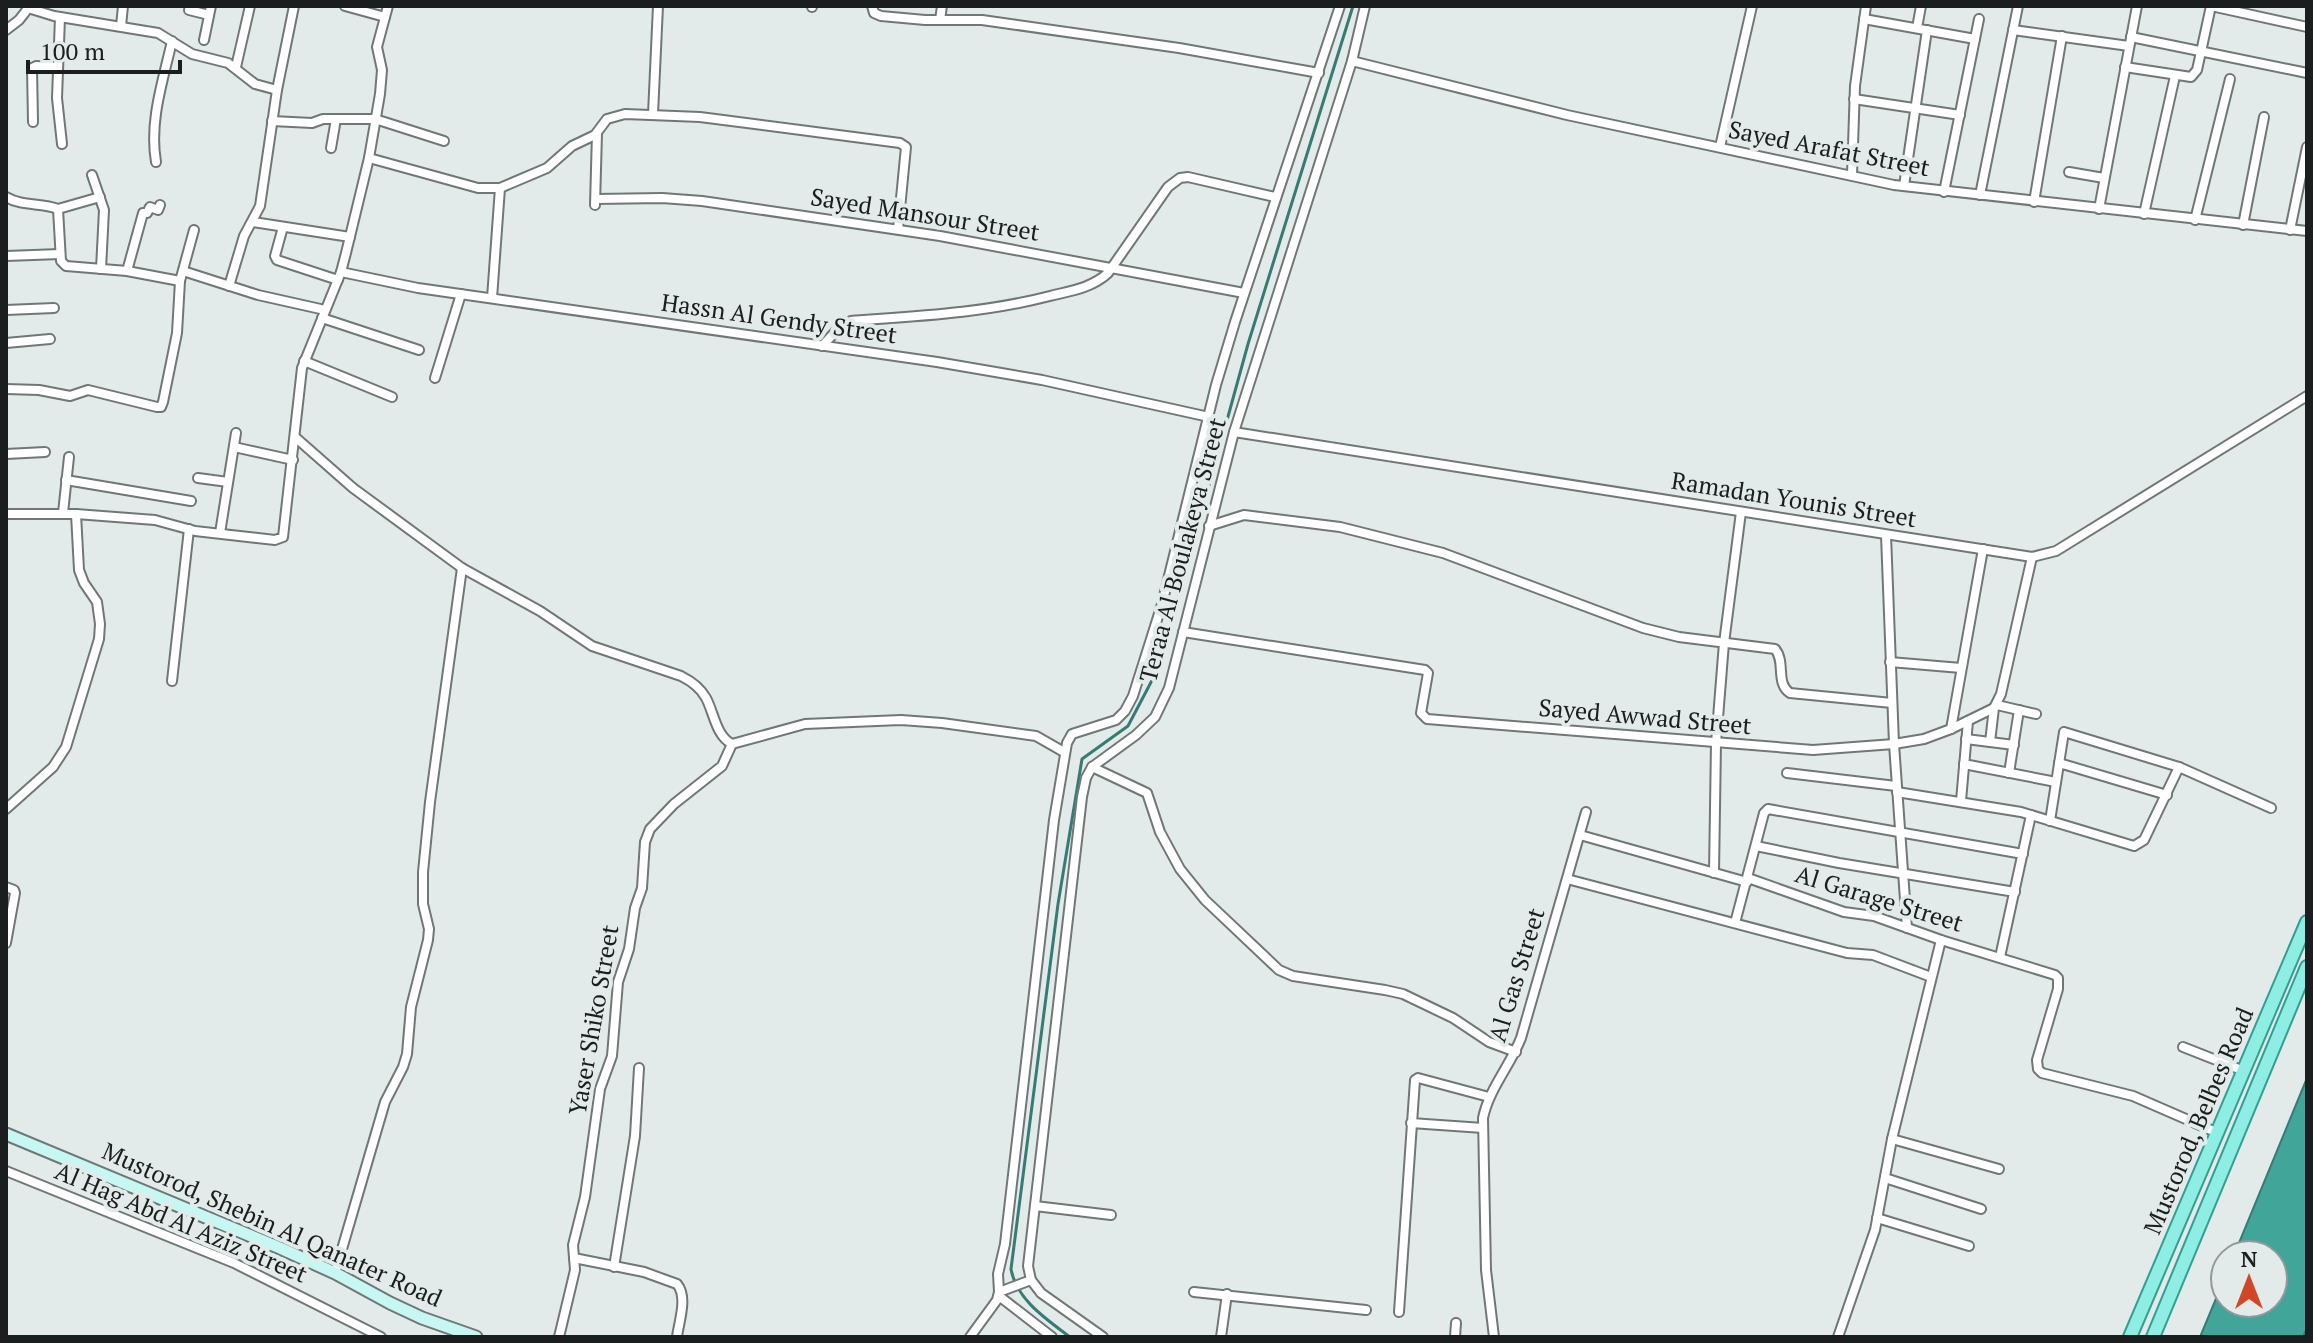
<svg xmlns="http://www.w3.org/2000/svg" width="2313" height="1343" viewBox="0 0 2313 1343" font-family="'PT Serif',serif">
  <rect width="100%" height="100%" fill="#e2ebea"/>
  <polygon fill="#42a59a" stroke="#367c75" stroke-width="2" points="2307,1078 2307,1328 2303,1337 2200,1337 2225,1277 2225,1303 2273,1303 2273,1255 2234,1255"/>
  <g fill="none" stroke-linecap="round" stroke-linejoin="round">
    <path stroke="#367c75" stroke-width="3" d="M1070 1337C1046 1319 1016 1299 1011 1269L1058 904 1082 759 1128 726 1159 667 1248 344 1353 6"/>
    <defs>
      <g id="street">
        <polyline points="345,6 385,17"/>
        <polyline points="872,6 874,13 881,16 925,20 982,20 1179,48 1319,73"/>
        <polyline points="812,7 812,6"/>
        <polyline points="28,8 54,16 158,33 192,54 228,63 255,84 277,90"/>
        <polyline points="189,10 209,15"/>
        <polyline points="60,17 57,98 62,144"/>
        <polyline points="1864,19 1975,39"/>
        <polyline points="940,20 942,6"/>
        <polyline points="121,26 123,6"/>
        <polyline points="1917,28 1921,6"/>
        <polyline points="6,30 19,20 30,6"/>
        <polyline points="2013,30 2129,46"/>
        <polyline points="2131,37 2307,73"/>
        <polyline points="204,40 211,6"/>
        <polyline points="1352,61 1567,115 1894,185 2307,231"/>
        <polyline points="236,67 250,6"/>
        <polyline points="2125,67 2191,77 2197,70 2211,6 2307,27"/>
        <polyline points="1854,99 1960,115"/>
        <polyline points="653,114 658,6"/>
        <polyline points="272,121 312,123 323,119 375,119 444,141"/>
        <polyline points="33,122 32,68 36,66 58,67"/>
        <polyline points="1720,147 1752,6"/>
        <polyline points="331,148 336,119"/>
        <polyline points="369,158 478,188 500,188 547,168 572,146 595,135 607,119 625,114 700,117 900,143 906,147 898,229"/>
        <path d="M156 162C149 121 163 81 172 41"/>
        <polyline points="2069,172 2104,178"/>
        <polyline points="92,175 104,210 101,269"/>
        <polyline points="1852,175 1855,86 1866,6"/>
        <polyline points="1904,186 1927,30"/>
        <polyline points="1944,192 1979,19"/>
        <polyline points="1980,195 2018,6"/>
        <path d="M6 197C23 207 41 202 58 209L61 261 66 266 127 271 180 281"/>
        <polyline points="596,199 662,198 702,201 940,236 1244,293"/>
        <polyline points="2034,202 2062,36"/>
        <polyline points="595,205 597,133"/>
        <polyline points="58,209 100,197"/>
        <polyline points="2099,209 2137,6"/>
        <polyline points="2144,214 2175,76"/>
        <polyline points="2195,220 2230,79"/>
        <polyline points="253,222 350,237"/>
        <polyline points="2243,225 2264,117"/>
        <polyline points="283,227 275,256 277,260 338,280"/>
        <polyline points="2290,230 2307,147"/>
        <polyline points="6,256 60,254"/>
        <polyline points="127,271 143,213 147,213 150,207 158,210 160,205"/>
        <polyline points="183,271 258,295 325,310"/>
        <polyline points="341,272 418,288 937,362 1042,380 1209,417"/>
        <polyline points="229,286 244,236 260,206 277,90 294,6"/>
        <polyline points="492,298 500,188"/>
        <polyline points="6,310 54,308"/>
        <polyline points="322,318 419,350"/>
        <polyline points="6,343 50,339"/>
        <path d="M822 346 842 325 851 321C919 316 984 313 1050 296 1070 291 1092 288 1108 273L1168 187 1180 178 1188 177 1275 197"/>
        <polyline points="304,361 392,397"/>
        <polyline points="435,378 461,294"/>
        <polyline points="6,389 39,390 70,396 88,390 157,407 161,407 163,402 177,333 180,281 194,230"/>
        <polyline points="1234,432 2032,557 2056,551 2307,396"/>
        <path d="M295 437 353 488 462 568 540 611 592 646 681 676C691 681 700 687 706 698 714 713 716 736 732 744L805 724 901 720 942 723 1036 736 1064 752"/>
        <polyline points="234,447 293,460"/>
        <polyline points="6,454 45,452"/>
        <polyline points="198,478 228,482"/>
        <polyline points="66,480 191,501"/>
        <polyline points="63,513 69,457"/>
        <polyline points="6,514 76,514 155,520 195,531 275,540 283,537 302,368 341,272 346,253 369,158 380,94 382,70 377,47 388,6"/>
        <path d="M1209 526 1244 515 1340 527 1443 553 1643 628 1679 637 1775 649C1786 662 1775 683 1790 693L1892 703"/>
        <polyline points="220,533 236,433"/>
        <polyline points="1886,535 1894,744 1907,928"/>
        <polyline points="1183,632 1425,670 1428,673 1421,713 1427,719 1813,750 1894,744 1924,739 1951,729 1994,708 2001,694 2032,557"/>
        <polyline points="1890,662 1961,668"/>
        <polyline points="172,681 189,529"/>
        <polyline points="1997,705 2036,714"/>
        <polyline points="1951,729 1983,549"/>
        <polyline points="1966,739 2014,745"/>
        <polyline points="1990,742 1994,708"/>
        <polyline points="2059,763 2167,795"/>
        <polyline points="1964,764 2056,782"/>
        <polyline points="1092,767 1147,793 1160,832 1180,869 1205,900 1279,970 1293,976 1385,990 1403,994 1453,1018 1489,1042 1516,1052"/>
        <polyline points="1787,773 1896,786"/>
        <polyline points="2009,773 2019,710"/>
        <polyline points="1897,792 2021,812 2134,846 2144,840 2179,767"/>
        <polyline points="1961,801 1968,721"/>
        <polyline points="6,809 53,767 66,747 99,639 100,624 97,602 84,583 79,570 76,514"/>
        <polyline points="2050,821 2064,732 2179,767 2271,808"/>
        <polyline points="1580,835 1747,882"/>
        <polyline points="1756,846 1839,863 2015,892"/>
        <polyline points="1714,873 1716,743 1724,643 1741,512"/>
        <polyline points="1748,878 1844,912 1874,916 1941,940 2055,975 2058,978 2058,989 2037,1060 2038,1069 2042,1073 2133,1096 2218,1133"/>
        <polyline points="1567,879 1847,953 1873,955 1931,977"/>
        <polyline points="6,887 14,890 15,893 6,943"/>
        <polyline points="1735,923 1764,813 1768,809 2023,854"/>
        <polyline points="2000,957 2031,815"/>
        <polyline points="2183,1047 2244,1071"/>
        <polyline points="1411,1123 1483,1128"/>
        <polyline points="1892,1139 1999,1169"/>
        <polyline points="6,1171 234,1263 381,1337"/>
        <polyline points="1885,1178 1981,1209"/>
        <polyline points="1035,1206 1111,1215"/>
        <polyline points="1877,1218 1969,1246"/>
        <path d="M574 1258 644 1272 677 1284C688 1297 679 1321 677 1337"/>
        <polyline points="614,1267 635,1136 639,1068"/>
        <polyline points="335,1273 385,1102 403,1067 407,1054 411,1007 428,940 429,929 423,904 423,872 430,802 462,568"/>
        <polyline points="999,1292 1031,1280"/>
        <polyline points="1194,1292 1366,1310"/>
        <polyline points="999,1296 1052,1337"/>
        <polyline points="1399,1312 1415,1080 1418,1078 1489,1097"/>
        <polyline points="559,1337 575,1270 573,1245 585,1197 600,1089 612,1056 618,982 629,949 635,908 642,888 645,842 650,829 674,804 722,766 732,744"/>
        <polyline points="970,1337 997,1300 999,1292 998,1274 1005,1244 1054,820 1067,743 1072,734 1116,720 1125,711 1133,696 1162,604 1216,385 1235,322 1340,6"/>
        <polyline points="1103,1337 1041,1293 1031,1280 1028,1266 1082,797 1086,778 1092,767 1136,735 1155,717 1169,688 1234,432 1352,61 1365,6"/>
        <polyline points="1221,1337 1227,1294"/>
        <polyline points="1455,1337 1456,1323"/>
        <path d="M1494 1337 1486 1270 1483 1118C1489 1089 1510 1066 1521 1038L1586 812"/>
        <polyline points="1838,1337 1875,1230 1892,1139 1941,940"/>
      </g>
      <polyline id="secondary" points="6,1134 280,1248 335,1273 390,1303 422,1318 476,1337"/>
      <g id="primary">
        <polyline points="2130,1337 2307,922"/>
        <polyline points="2153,1337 2307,967"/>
      </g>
    </defs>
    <use href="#street" stroke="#707877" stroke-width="12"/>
    <use href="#secondary" stroke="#707877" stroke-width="15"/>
    <use href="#primary" stroke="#349e93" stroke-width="16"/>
    <use href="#street" stroke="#fff" stroke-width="8"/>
    <use href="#secondary" stroke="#c6f7f2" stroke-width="11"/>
    <use href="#primary" stroke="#8eeee4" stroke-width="12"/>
  </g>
  <g text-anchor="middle" stroke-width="8" stroke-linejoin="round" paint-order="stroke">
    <g font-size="24" fill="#1b1e1e" stroke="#e2ebea">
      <text transform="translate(1829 149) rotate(11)" y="8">Sayed Arafat Street</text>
      <text transform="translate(925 215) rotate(9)" y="8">Sayed Mansour Street</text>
      <text transform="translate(779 319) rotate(8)" y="8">Hassn Al Gendy Street</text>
      <text transform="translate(1794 500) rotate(9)" y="8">Ramadan Younis Street</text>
      <text transform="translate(1183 550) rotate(-75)" y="8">Teraa Al Boulakeya Street</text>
      <text transform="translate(1645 717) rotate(5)" y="8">Sayed Awwad Street</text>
      <text transform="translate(1879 899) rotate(17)" y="8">Al Garage Street</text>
      <text transform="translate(1517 975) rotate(-73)" y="8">Al Gas Street</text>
      <text transform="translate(594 1020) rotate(-80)" y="8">Yaser Shiko Street</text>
      <text transform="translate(2199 1121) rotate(-67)" y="8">Mustorod, Belbes Road</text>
      <text transform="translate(181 1223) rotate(23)" y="8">Al Hag Abd Al Aziz Street</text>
      <text transform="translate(272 1225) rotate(24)" y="8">Mustorod, Shebin Al Qanater Road</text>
    </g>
  </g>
  <rect width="2313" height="1343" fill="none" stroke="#1b1e1e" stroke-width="16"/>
  <g transform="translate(2249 1279)"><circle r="38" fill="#e2ebea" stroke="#929998" stroke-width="2"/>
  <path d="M0-6L14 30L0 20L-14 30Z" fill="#d14725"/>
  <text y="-12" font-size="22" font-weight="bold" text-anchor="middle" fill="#1b1e1e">N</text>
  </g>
  <path d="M28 60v12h152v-12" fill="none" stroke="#1b1e1e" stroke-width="4"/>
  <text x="40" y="60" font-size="24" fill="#1b1e1e" stroke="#e2ebea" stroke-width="6" paint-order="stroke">100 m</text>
</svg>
